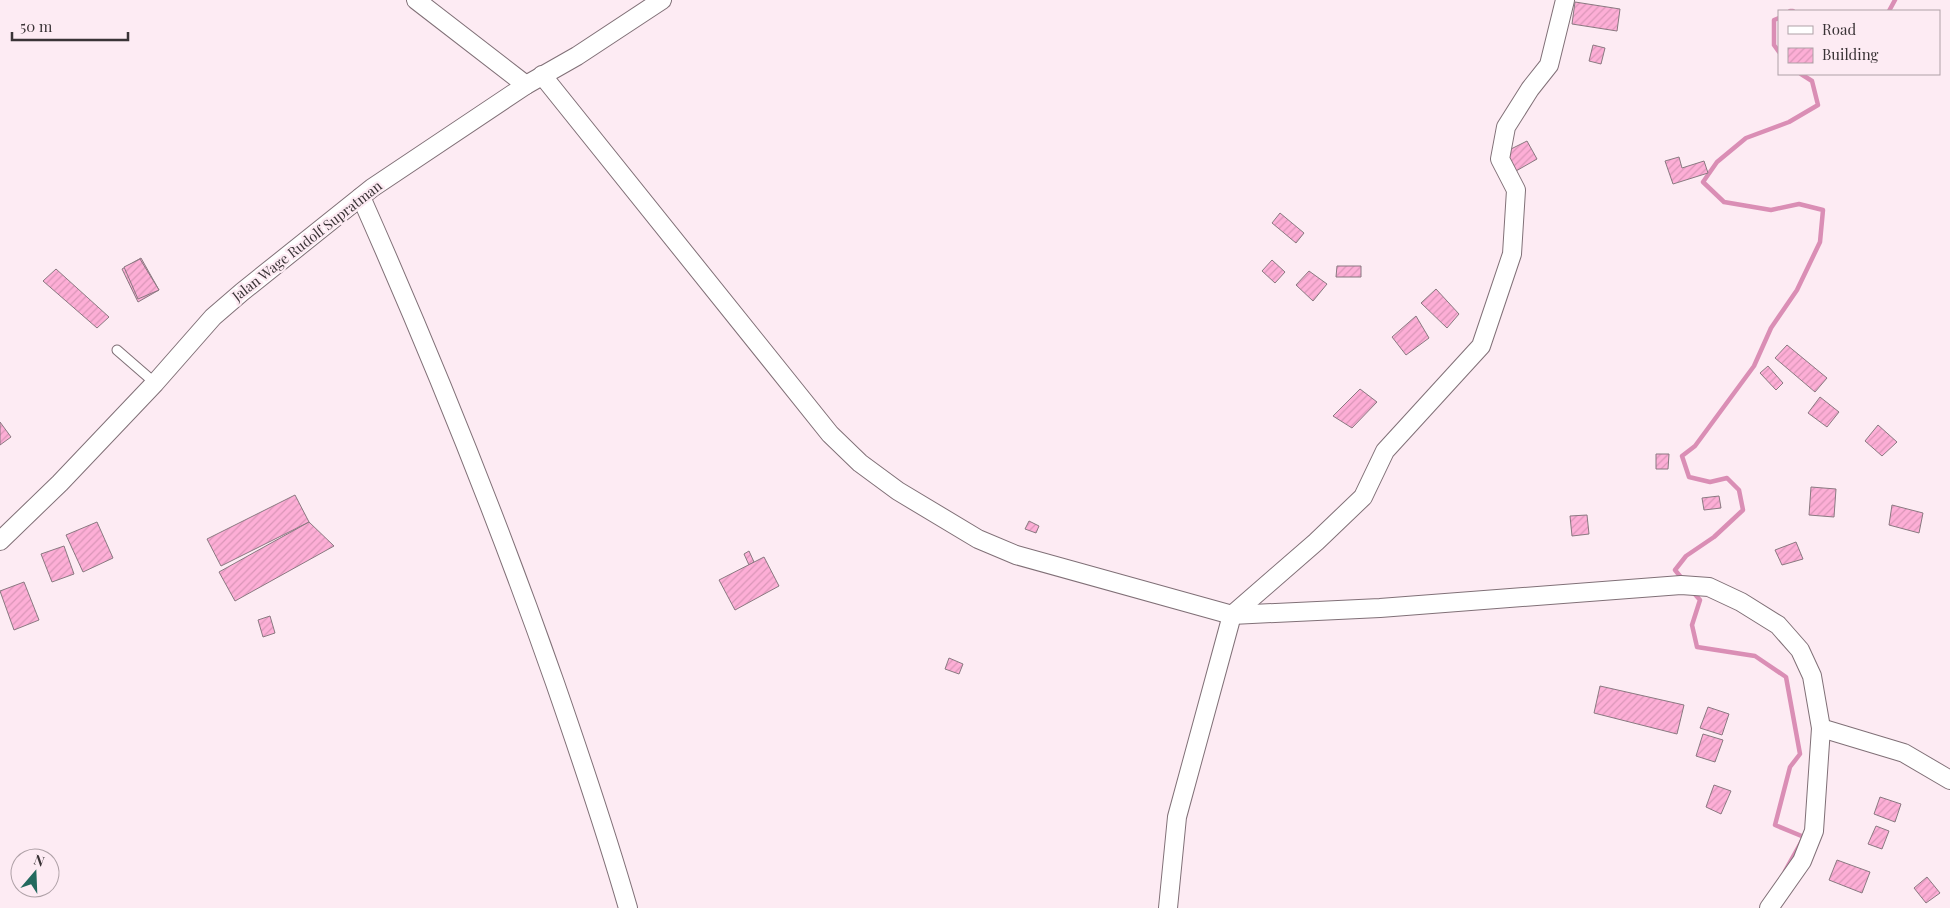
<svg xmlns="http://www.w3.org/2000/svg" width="1950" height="908" viewBox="0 0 1950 908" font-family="'Playfair Display',serif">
  <defs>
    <pattern id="building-hatch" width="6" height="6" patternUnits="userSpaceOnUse" patternTransform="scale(1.25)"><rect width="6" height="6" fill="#fdaed6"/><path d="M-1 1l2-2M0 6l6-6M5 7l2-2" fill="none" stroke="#da96b8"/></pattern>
  </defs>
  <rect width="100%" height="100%" fill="#fdebf3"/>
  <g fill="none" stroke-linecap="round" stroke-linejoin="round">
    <g stroke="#da8eb5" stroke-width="4.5">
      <polyline points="1790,11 1793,11"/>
      <polyline points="1889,11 1895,0"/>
      <polyline points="1779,18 1774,20 1774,45 1779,52"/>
      <polyline points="1684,581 1675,570 1686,556 1714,537 1743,510 1739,490 1727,478 1710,482 1689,477 1682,456 1695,446 1754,366 1771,328 1797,290 1820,242 1823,210 1799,204 1771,210 1724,202 1703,182 1717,162 1746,138 1789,122 1818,105 1812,81 1801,74"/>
      <polyline points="1692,591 1700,600 1692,625 1697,647 1755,656 1786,677 1800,754 1790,767 1775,825 1804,837 1785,871"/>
    </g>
  </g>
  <g fill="url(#building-hatch)" stroke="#8a7981">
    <polygon points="1575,2 1620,9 1617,31 1572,24"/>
    <polygon points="1593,45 1605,48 1601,64 1589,61"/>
    <polygon points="1527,141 1537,159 1516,171 1505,152"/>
    <polygon points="1679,157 1682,168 1704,161 1708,173 1673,184 1665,161"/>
    <polygon points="1280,213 1304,233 1296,243 1272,223"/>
    <polygon points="141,258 159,290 138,302 122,269"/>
    <polygon points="140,259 159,290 138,299 124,267"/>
    <polygon points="1272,260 1285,272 1275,283 1262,271"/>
    <polygon points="1337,266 1361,266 1361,277 1336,277"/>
    <polygon points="56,269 109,317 97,328 43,281"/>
    <polygon points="1309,271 1327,284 1313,301 1296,285"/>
    <polygon points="1436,289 1459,314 1447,328 1421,303"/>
    <polygon points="1416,316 1429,338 1406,355 1392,337"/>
    <polygon points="1787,345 1827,378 1815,392 1775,358"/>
    <polygon points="1768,366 1783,383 1776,390 1760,373"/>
    <polygon points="1360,389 1377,402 1352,428 1333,416"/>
    <polygon points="1820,397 1839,412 1827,427 1808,413"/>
    <polygon points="0,422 11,437 0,445"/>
    <polygon points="1878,425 1897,442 1882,456 1865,441"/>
    <polygon points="1656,454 1669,454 1668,469 1656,469"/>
    <polygon points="1811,487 1836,489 1834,517 1809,515"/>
    <polygon points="295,495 309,522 221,566 207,539"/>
    <polygon points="1719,496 1721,508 1704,510 1702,498"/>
    <polygon points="1892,505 1923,513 1919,533 1889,525"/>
    <polygon points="1587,515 1589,534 1572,536 1570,516"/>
    <polygon points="1029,521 1039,526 1036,533 1025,529"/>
    <polygon points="97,522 113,558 83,572 66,535"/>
    <polygon points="309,522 334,546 235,601 219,572"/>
    <polygon points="1796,542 1803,559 1782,565 1775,550"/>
    <polygon points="64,546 74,574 52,582 41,554"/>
    <polygon points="749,551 754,562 749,565 744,554"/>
    <polygon points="764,557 779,586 735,610 719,580"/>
    <polygon points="24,582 39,620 14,630 0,591"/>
    <polygon points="270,616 275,633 263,637 258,620"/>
    <polygon points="949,658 963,664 959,674 945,669"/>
    <polygon points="1600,686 1684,705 1677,734 1594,713"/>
    <polygon points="1708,707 1729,714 1722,735 1700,728"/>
    <polygon points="1703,734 1723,740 1715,762 1696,756"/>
    <polygon points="1714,785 1731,791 1721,814 1706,807"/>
    <polygon points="1880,797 1901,804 1895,822 1874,814"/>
    <polygon points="1876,826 1889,831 1882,849 1868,844"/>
    <polygon points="1837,860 1870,872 1862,893 1829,880"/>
    <polygon points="1927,877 1940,893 1926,903 1914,888"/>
  </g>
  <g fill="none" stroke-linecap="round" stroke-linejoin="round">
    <defs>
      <polyline id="lane" points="117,350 155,383"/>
      <g id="street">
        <polyline points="416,0 526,85"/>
        <polyline points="542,75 830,434 860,463 898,491 978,539 1016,555 1232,615 1380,608 1681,585 1709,587 1741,602 1778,625 1800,650 1812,676 1821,728 1814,831 1802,861 1769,908"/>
        <path d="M361 197C432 357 497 518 555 683 581 758 606 832 628 908"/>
        <polyline points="0,541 60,483 155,383 213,317 242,292 372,188 526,85 577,56 662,0"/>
        <polyline points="1821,728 1904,753 1950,780"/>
        <polyline points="1168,908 1177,817 1232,615 1316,542 1363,497 1385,451 1481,346 1512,254 1516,190 1500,159 1506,127 1530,89 1549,65 1565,0"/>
      </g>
    </defs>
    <use href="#lane" stroke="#807077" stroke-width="11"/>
    <use href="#street" stroke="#807077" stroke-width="20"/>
    <use href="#lane" stroke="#fff" stroke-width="9"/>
    <use href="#street" stroke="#fff" stroke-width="18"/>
  </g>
  <g text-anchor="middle" stroke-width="4.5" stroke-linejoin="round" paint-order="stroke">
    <g font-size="14" fill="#3a3336" stroke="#fdebf3">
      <text transform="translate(307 241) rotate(-38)" y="5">Jalan Wage Rudolf Supratman</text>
    </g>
  </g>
  <rect x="1778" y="10" width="162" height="65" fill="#fdebf3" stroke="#afa1a7"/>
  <rect x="1788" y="26" width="25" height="8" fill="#ffffff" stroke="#afa1a7"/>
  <text x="1822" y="35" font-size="15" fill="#3a3336">Road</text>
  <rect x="1788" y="48" width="25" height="15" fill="url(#building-hatch)" stroke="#afa1a7"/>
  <text x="1822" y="60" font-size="15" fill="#3a3336">Building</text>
  <g transform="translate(35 873) rotate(19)"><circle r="24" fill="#fdebf3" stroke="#afa1a7"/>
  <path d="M0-4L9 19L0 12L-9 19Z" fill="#23695e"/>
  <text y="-8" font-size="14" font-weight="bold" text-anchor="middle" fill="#3a3336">N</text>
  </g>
  <path d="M12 32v8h116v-8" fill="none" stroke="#3a3336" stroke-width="2.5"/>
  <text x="20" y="32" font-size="15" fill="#3a3336" stroke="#fdebf3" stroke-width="4" paint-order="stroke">50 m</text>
</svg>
